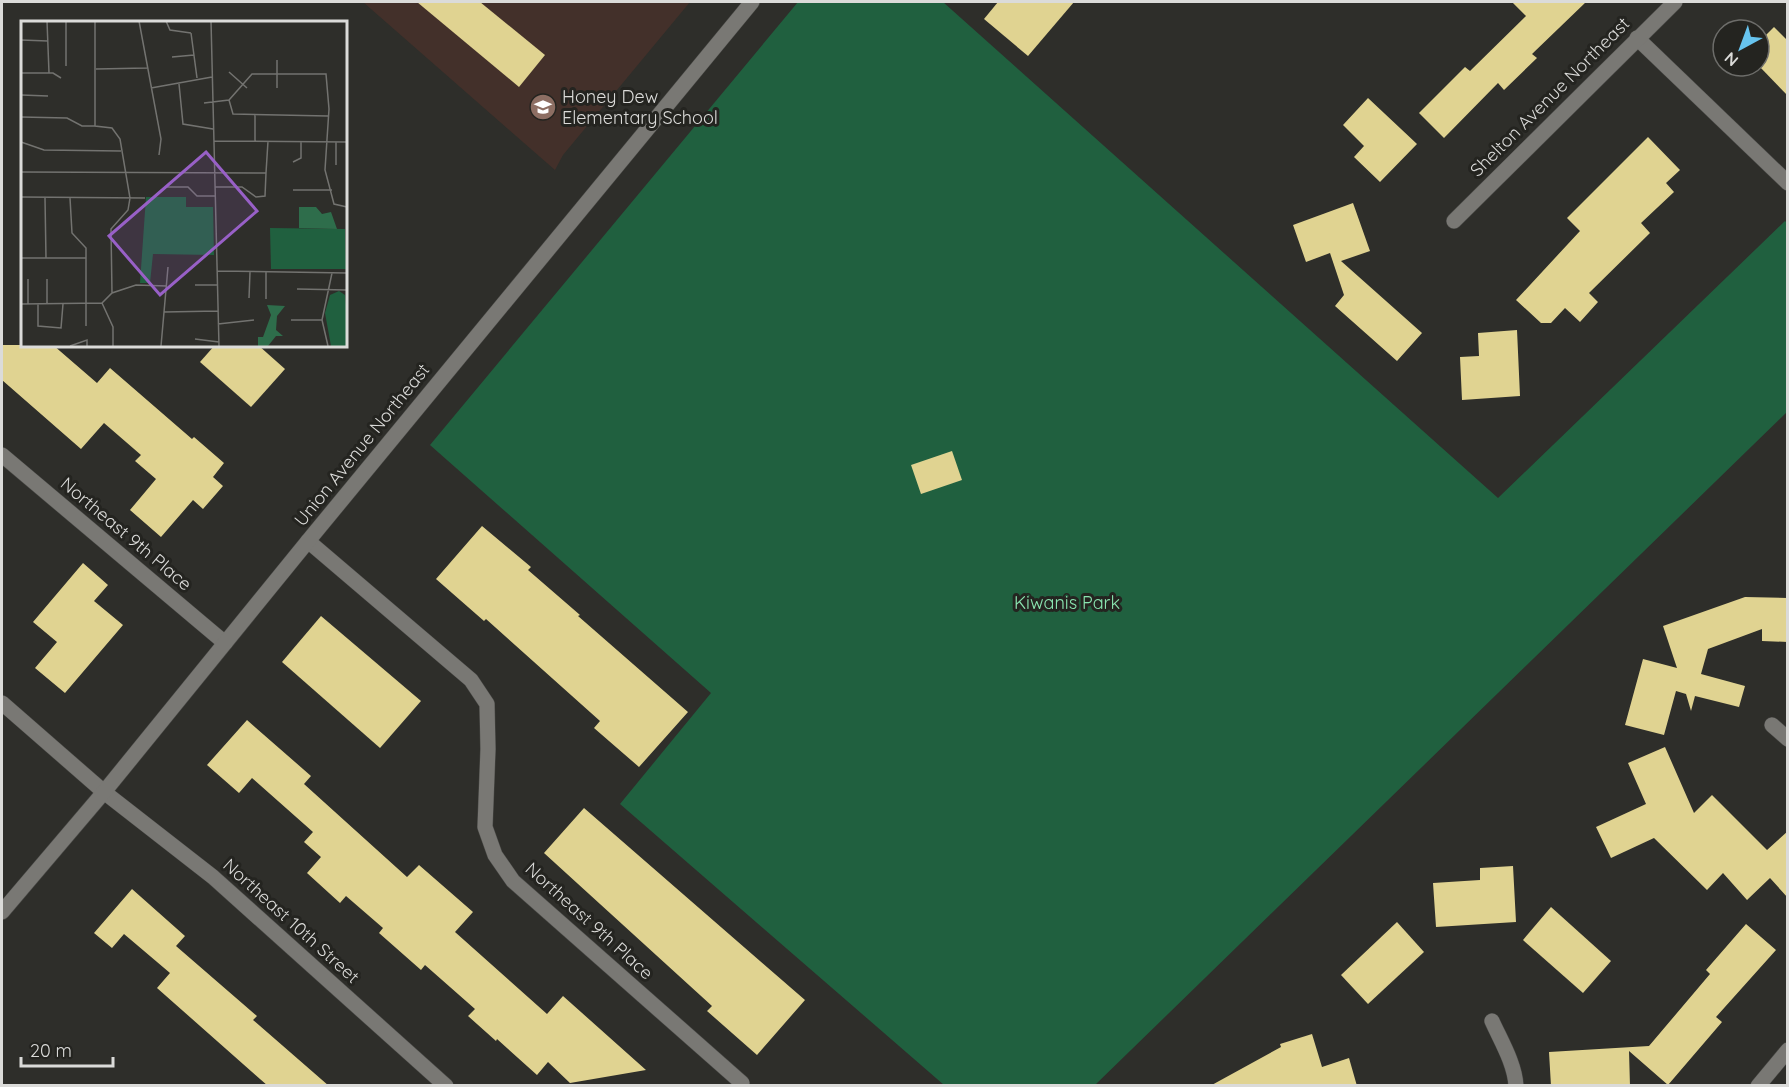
<svg xmlns="http://www.w3.org/2000/svg" width="1789" height="1087" viewBox="0 0 1789 1087" font-family="Quicksand,sans-serif">
  <rect width="100%" height="100%" fill="#2e2e2a"/>
  <polygon fill="#43302a" points="363,2 690,2 563,155 555,170"/>
  <polygon fill="#20603f" points="798,2 943,2 1498,498 1785,221 1787,223 1787,412 1095,1085 944,1085 620,804 711,693 430,445"/>
  <g fill="#e0d391">
    <polygon points="417,2 480,2 545,55 519,87"/>
    <polygon points="998,2 1074,2 1028,56 984,19"/>
    <polygon points="1512,2 1586,2 1532,54 1537,58 1504,90 1498,83 1444,138 1419,113 1465,67 1470,71 1526,16"/>
    <polygon points="1774,27 1788,41 1788,96 1759,66 1759,42"/>
    <polygon points="1368,98 1417,144 1380,182 1354,157 1364,146 1343,125"/>
    <polygon points="1648,137 1680,170 1666,183 1674,192 1641,223 1650,233 1589,293 1598,302 1580,322 1565,308 1551,323 1541,323 1516,300 1580,231 1567,218"/>
    <polygon points="1353,203 1370,251 1341,261 1422,333 1397,361 1335,306 1344,295 1330,253 1306,262 1293,225"/>
    <polygon points="1517,330 1520,396 1462,400 1460,357 1479,356 1478,333"/>
    <polygon points="2,345 53,345 97,383 110,368 192,439 194,437 224,463 213,477 223,486 203,509 193,500 161,537 130,510 156,479 135,461 141,455 104,423 81,449 2,380"/>
    <polygon points="215,345 258,345 285,369 251,407 200,362"/>
    <polygon points="952,451 962,480 921,494 911,465"/>
    <polygon points="482,526 531,567 528,570 580,615 578,616 688,712 639,767 594,728 600,721 486,619 484,621 436,579"/>
    <polygon points="83,563 108,585 94,601 123,625 65,693 35,668 57,642 33,622"/>
    <polygon points="1745,597 1788,598 1788,642 1762,641 1762,629 1708,649 1701,674 1745,686 1739,707 1695,696 1691,711 1686,694 1676,691 1664,735 1625,725 1643,659 1677,668 1663,626"/>
    <polygon points="321,616 421,701 380,748 282,662"/>
    <polygon points="247,720 311,776 304,784 407,877 419,865 473,912 455,932 547,1014 563,996 646,1070 570,1083 548,1062 537,1075 497,1039 496,1041 468,1016 475,1009 425,965 421,970 379,933 383,928 346,896 340,903 307,873 321,857 304,842 313,832 252,778 239,793 207,765"/>
    <polygon points="1665,747 1694,813 1712,795 1767,850 1788,831 1788,898 1770,878 1747,900 1723,873 1707,890 1654,838 1611,858 1596,827 1646,804 1628,763"/>
    <polygon points="584,808 805,1000 757,1055 707,1011 712,1006 544,853"/>
    <polygon points="1513,866 1516,922 1436,927 1433,883 1480,880 1480,868"/>
    <polygon points="132,889 185,936 176,946 257,1016 253,1020 329,1086 268,1086 157,988 170,973 124,934 112,948 94,933"/>
    <polygon points="1551,907 1611,961 1583,993 1523,940"/>
    <polygon points="1397,922 1424,952 1368,1004 1341,975"/>
    <polygon points="1746,924 1776,950 1716,1017 1722,1022 1668,1085 1629,1051 1630,1086 1551,1086 1549,1052 1649,1046 1710,974 1706,970"/>
    <polygon points="1312,1034 1322,1067 1349,1058 1357,1086 1210,1086 1281,1047 1280,1044"/>
  </g>
  <g fill="none" stroke-linecap="round" stroke-linejoin="round">
    <defs>
      <g id="street">
        <polyline points="1637,38 1788,183"/>
        <polyline points="1454,221 1675,2"/>
        <polyline points="2,455 225,643"/>
        <polyline points="308,541 471,680 487,704 488,749 485,827 495,855 513,881 742,1083"/>
        <polyline points="2,703 104,792 213,877 446,1086"/>
        <polyline points="1772,725 1788,739"/>
        <path d="M1492 1021C1501 1041 1515 1064 1516 1086"/>
        <polyline points="1758,1086 1788,1050"/>
      </g>
      <polyline id="secondary" points="2,912 104,792 308,541 752,2"/>
    </defs>
    <use href="#street" stroke="#494946" stroke-width="16"/>
    <use href="#secondary" stroke="#494946" stroke-width="16"/>
    <use href="#street" stroke="#797874" stroke-width="15"/>
    <use href="#secondary" stroke="#797874" stroke-width="15"/>
  </g>
  <defs>
    <symbol id="school-disc" viewBox="-11 -11 22 22"><circle r="9.5" fill="#8d6e63" stroke="#242420"/><path d="M0-5L7-2L0 1L-7-2ZM-4 1L0 2.5L4 1V4Q0 6-4 4Z" fill="#fff"/></symbol>
  </defs>
  <g fill-rule="evenodd">
    <use href="#school-disc" x="528" y="92" width="30" height="30"/>
  </g>
  <g text-anchor="middle" stroke-width="6" stroke-linejoin="round" paint-order="stroke">
    <g font-size="18" fill="#dbdbd9" stroke="#242420" text-anchor="start">
      <text x="562" y="103">Honey Dew<tspan x="562" dy="21">Elementary School</tspan></text>
    </g>
    <g font-size="18" fill="#dbdbd9" stroke="#242420">
      <text transform="translate(1550 97) rotate(-45)" y="6">Shelton Avenue Northeast</text>
      <text transform="translate(362 445) rotate(-51)" y="6">Union Avenue Northeast</text>
      <text transform="translate(126 534) rotate(40)" y="6">Northeast 9th Place</text>
      <text transform="translate(291 921) rotate(42)" y="6">Northeast 10th Street</text>
      <text transform="translate(589 921) rotate(42)" y="6">Northeast 9th Place</text>
    </g>
    <g font-size="18" fill="#8ae5b0" stroke="#242420">
      <text x="1067" y="609">Kiwanis Park</text>
    </g>
  </g>
  <g transform="translate(21 21)">
    <rect width="326" height="326" fill="#2e2e2a"/>
    <path d="M125 176H165V186H192L193 234 132 233 129 262H119ZM249 207 324 208 325 248H250ZM318 270 324 274 325 284V325H310L304 292 309 274Z" fill="#20603f"/>
    <path d="M278 186H295L301 193 310 191 316 208 278 207ZM246 284 264 285 256 295 255 309 262 315H255L247 325H237V316H242L250 294Z" fill="#2e6d4b"/>
    <path fill="none" stroke="#737370" stroke-width="1.5" d="M26 0 28 52M45 0V45M74 0V105L91 107 99 118 109 177 107 189 90 208 91 272M118 0 140 118 138 134M145 0 149 9 170 12M190 0 198 325M170 12 176 57M0 19 27 20M151 36 173 34M75 48 126 47M208 51 226 67M0 52H32L40 57M158 63 162 103 192 108M130 67 191 56M256 67V39M0 74 27 75M208 79 212 93 307 95M183 82 208 79 231 53H305L308 88 304 149 313 183 326 186M234 93V120M0 96 46 97 61 105H74M193 120 326 121M0 121 23 129 100 130M315 121V144M272 141 280 137V121M0 151 245 152M245 152 247 120M145 166H167L176 175H194M194 166H221L235 176 244 175 245 152M272 169H311M0 176 124 177M24 177 25 237M49 177 51 212 65 227V305M0 237H65M196 250 326 252M245 251V278M7 258V283M26 258V283M174 264H196M276 268 326 269M228 277 229 251M81 282 92 306V325M0 283 81 282 91 272 115 264 146 265M17 283V305L40 307 42 283M143 291 197 290M270 299H301M197 303 233 299M174 318 198 321M49 325 66 319V325M140 325 147 246M307 325 301 299 311 252"/>
    <path fill="#9860c7" fill-opacity="0.15" stroke="#9860c7" stroke-width="3" d="M185 131 236 190 139 274 88 215Z"/>
    <rect width="326" height="326" fill="none" stroke="#dbdbd9" stroke-width="3"/>
  </g>
  <rect width="1789" height="1087" fill="none" stroke="#dbdbd9" stroke-width="6"/>
  <g transform="translate(1741 48) rotate(221)"><circle r="28" fill="#242420" stroke="#6d6d6a" stroke-width="1.5"/>
  <path d="M0-4.5L10 22L0 15L-10 22Z" fill="#67c4ef"/>
  <text y="-9" font-size="16" font-weight="bold" text-anchor="middle" fill="#dbdbd9">N</text>
  </g>
  <path d="M21 1057v9h92v-9" fill="none" stroke="#dbdbd9" stroke-width="3"/>
  <text x="30" y="1057" font-size="18" fill="#dbdbd9" stroke="#242420" stroke-width="4.5" paint-order="stroke">20 m</text>
</svg>
